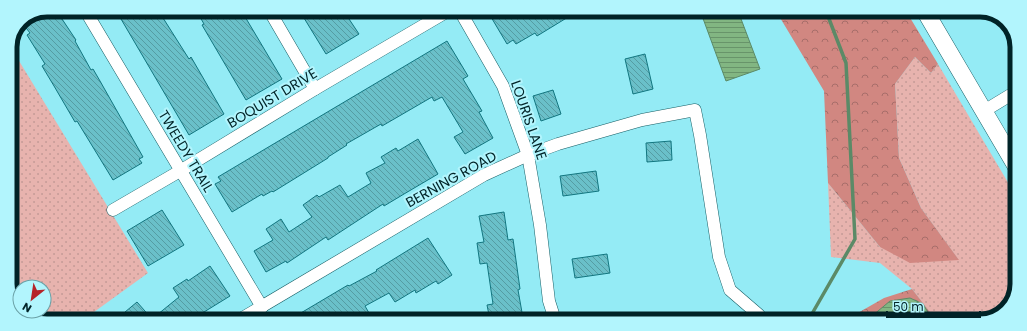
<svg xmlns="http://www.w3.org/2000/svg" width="1027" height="331" viewBox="0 0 1027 331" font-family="Poppins,sans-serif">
  <defs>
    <pattern id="grass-dots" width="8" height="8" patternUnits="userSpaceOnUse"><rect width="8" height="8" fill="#e7b3ae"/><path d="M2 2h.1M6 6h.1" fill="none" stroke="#c49a96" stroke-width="1.8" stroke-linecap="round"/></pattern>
    <pattern id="forest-crowns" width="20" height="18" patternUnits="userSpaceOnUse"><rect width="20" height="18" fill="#d18781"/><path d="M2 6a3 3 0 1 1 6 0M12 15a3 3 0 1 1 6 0" fill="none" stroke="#a76e6a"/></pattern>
    <pattern id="water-rules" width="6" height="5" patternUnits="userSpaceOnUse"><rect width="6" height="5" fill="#82b682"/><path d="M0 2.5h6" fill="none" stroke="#68946a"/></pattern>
    <pattern id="building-back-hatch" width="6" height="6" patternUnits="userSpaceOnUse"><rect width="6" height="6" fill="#6ac0c9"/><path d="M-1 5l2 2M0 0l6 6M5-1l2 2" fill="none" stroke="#559ca3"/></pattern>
  </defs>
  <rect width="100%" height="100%" fill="#94ebf5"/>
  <g fill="url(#grass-dots)">
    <polygon points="10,46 148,273 83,320 37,320 23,311 44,311 44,287 20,287 20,309 10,289"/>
    <polygon points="915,57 931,73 938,64 1016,196 1016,294 1003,313 981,321 937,321 912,289 880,263 831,257 828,183 880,247 958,259 921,208 899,158 895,84"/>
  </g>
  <g fill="url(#forest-crowns)">
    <polygon points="776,11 906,11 938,64 931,73 915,57 895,84 899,158 921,208 959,260 910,263 880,247 828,183 824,91"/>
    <polygon points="912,289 937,321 849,321 849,318 884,298"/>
  </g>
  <g fill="url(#water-rules)" stroke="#5b8a67">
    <polygon points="705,11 738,11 760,69 726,81 701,13"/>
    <polygon points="910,298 923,304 933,321 866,321 890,301"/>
  </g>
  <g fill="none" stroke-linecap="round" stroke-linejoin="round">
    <polyline stroke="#5b8a67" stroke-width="3.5" points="816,321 809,319 855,239 846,63 826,11"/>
  </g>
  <g fill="url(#building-back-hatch)" stroke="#127680">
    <polygon points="47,10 56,10 76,40 75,41 91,70 93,69 100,81 143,157 139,159 142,163 113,180 77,121 75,122 54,86 42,66 45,64 27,35 30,33 23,24"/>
    <polygon points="136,10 158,10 189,59 191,57 224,114 189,135 121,19"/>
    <polygon points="196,10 241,10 282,79 246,100 202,25 204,24"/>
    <polygon points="316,10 343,10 359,34 326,54 304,18"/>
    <polygon points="501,11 578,11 537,36 535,33 516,44 513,40 507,44 491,17"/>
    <polygon points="447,41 468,76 463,79 482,111 479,112 493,138 465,154 454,137 463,132 442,97 434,101 432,97 382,126 381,124 346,144 347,145 328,157 328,158 273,192 272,191 263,196 262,194 232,212 215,184 221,181 218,177"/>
    <polygon points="645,54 653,89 633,94 625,59"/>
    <polygon points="553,90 561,114 541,121 533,96"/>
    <polygon points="418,139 438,174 404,194 384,206 383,204 328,240 326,237 287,263 286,261 266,272 254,251 273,240 266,229 281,219 289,232 312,217 303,205 317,195 319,197 340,185 348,197 371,183 366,173 385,163 381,157 396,148 398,151"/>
    <polygon points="671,141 672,160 647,162 646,143"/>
    <polygon points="596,171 599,191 563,196 560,176"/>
    <polygon points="162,210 184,245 148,266 127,231"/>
    <polygon points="504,212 508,240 513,239 520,289 518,290 523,318 511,320 490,320 487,305 493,304 487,263 480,264 477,243 484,242 479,216"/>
    <polygon points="428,238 452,275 438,284 436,281 416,293 415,290 395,302 389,293 365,306 373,320 289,320 348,285 349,286 377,271 376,270"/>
    <polygon points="607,254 610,273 575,278 572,259"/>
    <polygon points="210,266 230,296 191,320 131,320 125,312 137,302 152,319 179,297 173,288 187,279 188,281"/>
  </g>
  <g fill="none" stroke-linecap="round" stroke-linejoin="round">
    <defs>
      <g id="street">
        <polyline points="85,10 262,307"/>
        <polyline points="269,10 315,89"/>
        <polyline points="460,11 503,86 528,155 540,225 549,301 555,320"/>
        <polyline points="984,111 1017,91"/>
        <polyline points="113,210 180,171 315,89 448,11"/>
        <polyline points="239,320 484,175 528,155 558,144 642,120 695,110 700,135 719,257 730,290 759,315"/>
      </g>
      <polyline id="secondary" points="925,11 1016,166"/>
    </defs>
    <use href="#street" stroke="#175e65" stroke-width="13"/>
    <use href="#secondary" stroke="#175e65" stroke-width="18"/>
    <use href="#street" stroke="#fff" stroke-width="12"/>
    <use href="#secondary" stroke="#fff" stroke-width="17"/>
  </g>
  <g text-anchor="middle" stroke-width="4" stroke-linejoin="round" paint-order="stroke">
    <g font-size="14" fill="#002327" stroke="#b2f5fd">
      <text transform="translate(272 98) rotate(-31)" y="5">BOQUIST DRIVE</text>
      <text transform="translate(529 120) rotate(71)" y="5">LOURIS LANE</text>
      <text transform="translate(186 151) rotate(59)" y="5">TWEEDY TRAIL</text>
      <text transform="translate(451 179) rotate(-29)" y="5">BERNING ROAD</text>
    </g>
  </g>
  <path d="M0 0H1027V331H0ZM47 17H980A30 30 0 0 1 1010 47V284A30 30 0 0 1 980 314H47A30 30 0 0 1 17 284V47A30 30 0 0 1 47 17Z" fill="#b2f5fd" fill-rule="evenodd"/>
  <path fill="none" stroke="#002327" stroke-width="5" d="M47 17H980A30 30 0 0 1 1010 47V284A30 30 0 0 1 980 314H47A30 30 0 0 1 17 284V47A30 30 0 0 1 47 17Z"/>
  <g transform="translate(32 299) rotate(210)"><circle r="19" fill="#b2f5fd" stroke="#6ba1a7"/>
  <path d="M0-3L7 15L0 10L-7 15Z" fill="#b5242a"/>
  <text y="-6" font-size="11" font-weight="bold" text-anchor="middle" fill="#002327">N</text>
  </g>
  <path d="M887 311v6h93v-6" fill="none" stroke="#002327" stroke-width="2"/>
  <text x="893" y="311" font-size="12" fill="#002327" stroke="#b2f5fd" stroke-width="3" paint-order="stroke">50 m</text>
</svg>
